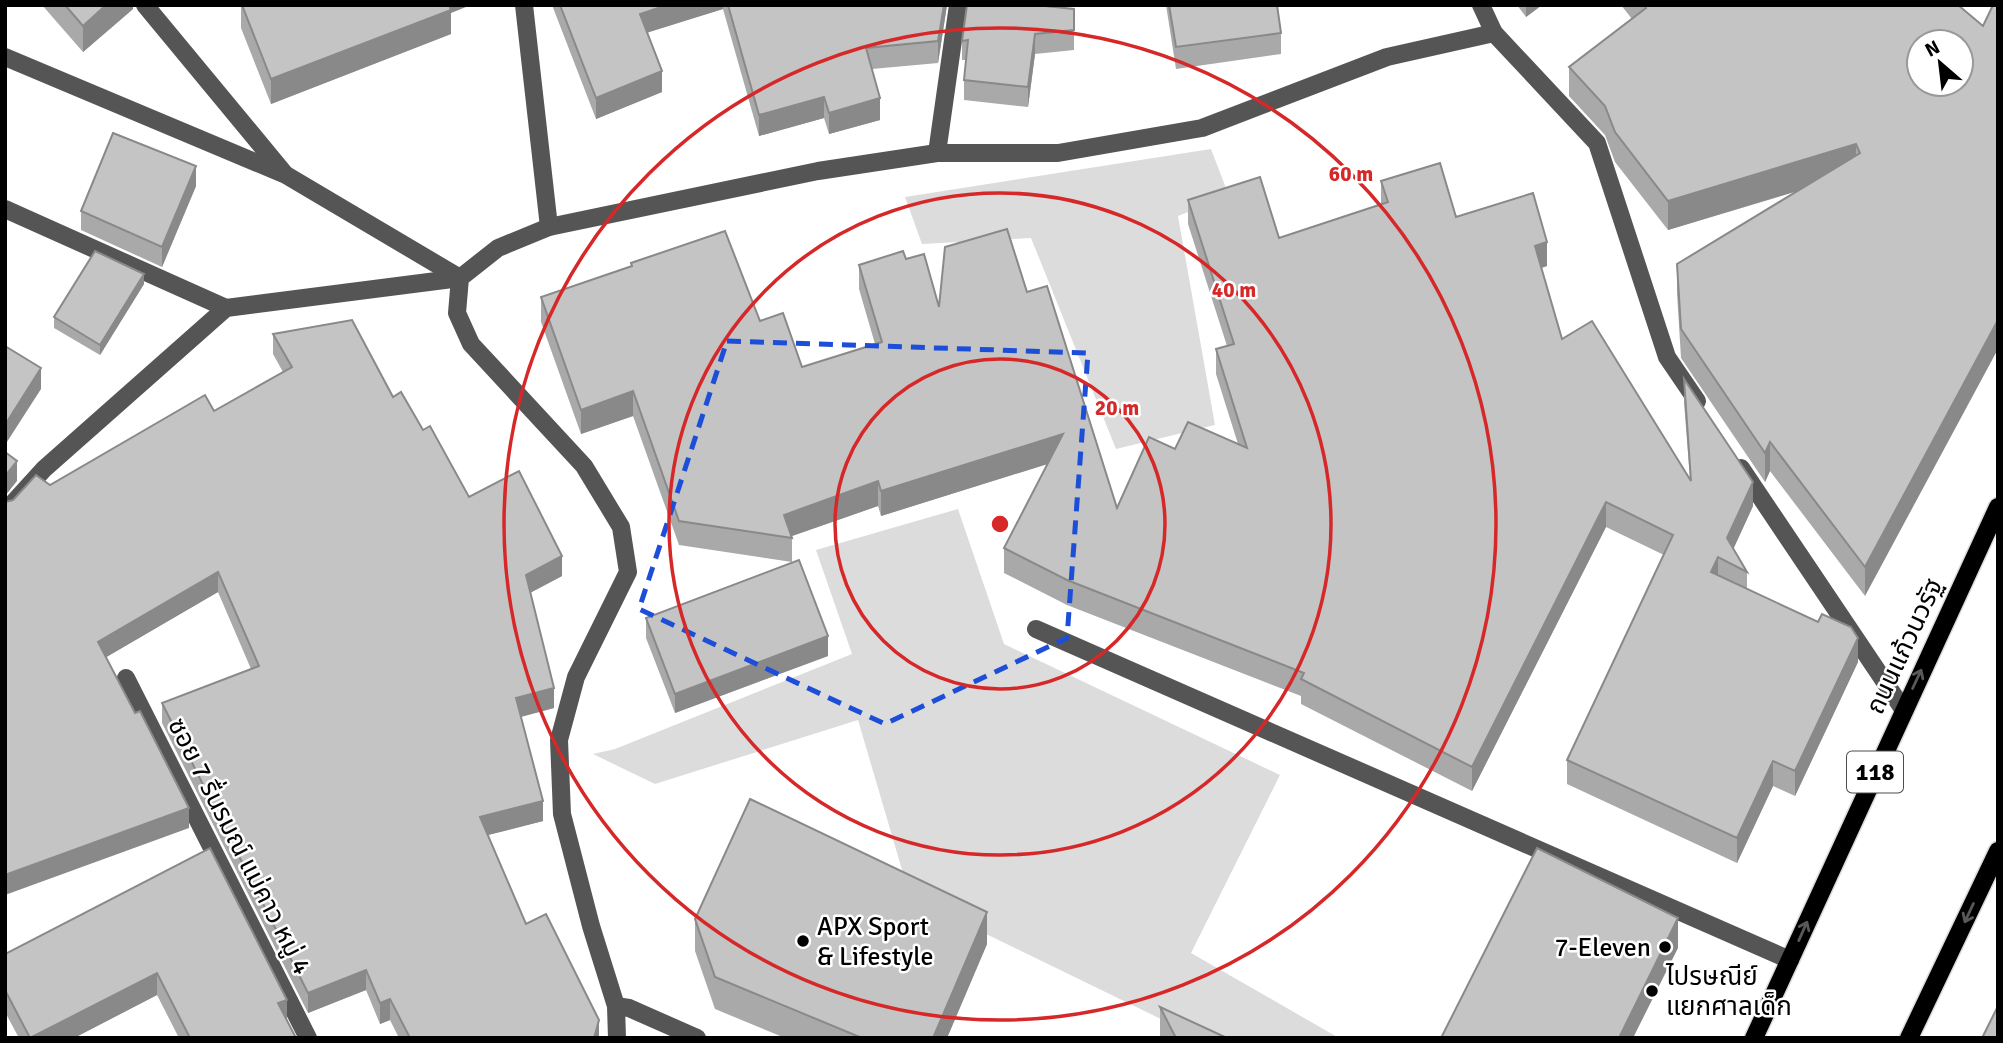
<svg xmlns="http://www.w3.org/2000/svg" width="2003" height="1043" viewBox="0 0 2003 1043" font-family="Signika,'Noto Sans Thai',sans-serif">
  <rect width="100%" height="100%" fill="#fff"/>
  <g fill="#dcdcdc">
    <polygon points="1211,149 1229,196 1178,216 1215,425 1116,449 1031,238 922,244 905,197"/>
    <polygon points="958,509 1004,644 1280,775 1191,953 1339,1038 1200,1038 910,897 858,720 655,784 593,754 615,749 852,654 816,550"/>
  </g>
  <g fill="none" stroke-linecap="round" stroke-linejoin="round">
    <defs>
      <g id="major">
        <polyline points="1754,1038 1998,507"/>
        <polyline points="1909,1038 1998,851"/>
      </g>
    </defs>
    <use href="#major" stroke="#dbdbdb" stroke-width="21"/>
    <g stroke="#555" stroke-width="18">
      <polyline points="145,5 284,173"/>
      <polyline points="524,5 549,227"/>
      <polyline points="1481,5 1494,33"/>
      <polyline points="5,57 286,175 460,278"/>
      <polyline points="937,153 958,5"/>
      <polyline points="5,209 226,308"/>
      <polyline points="1741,468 1903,709"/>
      <polyline points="5,512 44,469 226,308 460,278"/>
      <polyline points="1036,629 1790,960"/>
      <polyline points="126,678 308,1038"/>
      <polyline points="616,1006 629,1008 697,1038"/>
      <polyline points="617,1038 616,1006 591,926 562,814 559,740 576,677 628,572 621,527 584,466 471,344 457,313 460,278 498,248 549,227 818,171 937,153 1058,153 1202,128 1387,57 1494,33 1597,143 1667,357 1697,401"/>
    </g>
    <use href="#major" stroke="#000" stroke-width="18"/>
  </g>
  <g fill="#a9a9a9">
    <polygon points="42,5 133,5 133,9 83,52"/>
    <polygon points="241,5 451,13 451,34 271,104 241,28"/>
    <polygon points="552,5 947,5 938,63 872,69 880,120 829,134 824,118 759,136 723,9 647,32 662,92 596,119"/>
    <polygon points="1166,5 1277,5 1281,33 1281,54 1176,69"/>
    <polygon points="1517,5 1542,5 1526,17"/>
    <polygon points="1621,5 1958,5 1865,596 1770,471 1765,482 1681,358 1677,293 1677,264 1798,191 1668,230 1615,162 1605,135 1569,96 1569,67 1632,19"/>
    <polygon points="1074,9 1074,50 1035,54 1028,107 964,100 964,80 966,60 962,60 962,41"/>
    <polygon points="1381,181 1456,217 1547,266 1541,268 1562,339 1690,478 1684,403 1684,379 1753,506 1733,549 1747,572 1747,589 1858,662 1795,796 1773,786 1737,863 1567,784 1567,760 1664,555 1606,527 1472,791 1301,704 1301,696 1067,605 1004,573 1004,548 1048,464 881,516 878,506 792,536 792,562 679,545 633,416 581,434 541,322 541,297 631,266 631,263 760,321 802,367 875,344 859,289 859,265 906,259 939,307 1027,292 1117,508 1175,449 1238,444 1216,374 1216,349 1227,346 1188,224 1188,200 1279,238 1381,204"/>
    <polygon points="196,186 162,267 81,230 81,211"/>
    <polygon points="144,284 100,355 54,328 54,317"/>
    <polygon points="273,334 393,397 423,430 469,497 562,576 530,593 554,708 521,717 543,821 488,835 526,924 599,1038 399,1038 390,1020 380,1024 366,990 308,1013 162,723 162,703 251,669 218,592 106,657 189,828 13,500 50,485 214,411 283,372 273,354"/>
    <polygon points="646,618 828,656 675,713 646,638"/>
    <polygon points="210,848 287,1020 296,1038 179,1038 157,995 74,1038 19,1038 5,1012 5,954"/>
    <polygon points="695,919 987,944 947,1038 785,1038 715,1009 695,951"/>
    <polygon points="1160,1007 1227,1038 1161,1038 1160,1036"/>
  </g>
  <g fill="#898989">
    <polygon points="106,5 133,5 133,9 83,52 83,26"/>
    <polygon points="444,5 471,5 451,13 451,34 271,104 271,79"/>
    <polygon points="667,5 723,5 723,9 640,35 640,14"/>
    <polygon points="944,5 947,5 938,63 938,41"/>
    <polygon points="1526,5 1542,5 1526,17"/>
    <polygon points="1035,34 1035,54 1028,107 1028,87"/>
    <polygon points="662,71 662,92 596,119 596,98"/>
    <polygon points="824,97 824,118 759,136 759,115"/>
    <polygon points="880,98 880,120 829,134 829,113"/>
    <polygon points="1856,144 1856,173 1668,230 1668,201"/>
    <polygon points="196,166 196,186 162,267 162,247"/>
    <polygon points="1547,242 1547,266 1535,270 1535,246"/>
    <polygon points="144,274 144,284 100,355 100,345"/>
    <polygon points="1998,320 1998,349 1865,596 1865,567"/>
    <polygon points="41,368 41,389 5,445 5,425"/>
    <polygon points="633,391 633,416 581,434 581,410"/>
    <polygon points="1063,434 1063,459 881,516 881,491"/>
    <polygon points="1770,442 1770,471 1765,482 1765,453"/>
    <polygon points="17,461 17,481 5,496 5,476"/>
    <polygon points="878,481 878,506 789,537 784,515"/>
    <polygon points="1753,482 1753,506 1727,563 1727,538"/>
    <polygon points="1606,502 1606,527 1472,791 1472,767"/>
    <polygon points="562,556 562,576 526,595 526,575"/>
    <polygon points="1718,557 1718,582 1711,572"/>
    <polygon points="218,572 218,592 98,662 98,642"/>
    <polygon points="828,636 828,656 675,713 675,694"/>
    <polygon points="1858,638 1858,662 1795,796 1795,771"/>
    <polygon points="554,688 554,708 516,718 516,698"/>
    <polygon points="1773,761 1773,786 1737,863 1737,838"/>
    <polygon points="543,801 543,821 480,837 480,817"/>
    <polygon points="189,808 189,828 5,895 5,875"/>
    <polygon points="987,912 987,944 947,1038 933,1038"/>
    <polygon points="1678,918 1678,948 1633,1038 1619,1038"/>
    <polygon points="366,970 366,990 308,1013 308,993"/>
    <polygon points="157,973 157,995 74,1038 31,1038"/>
    <polygon points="390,999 390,1020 380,1024 380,1003"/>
    <polygon points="287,1000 287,1022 278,1003"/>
    <polygon points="599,1020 599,1038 594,1038"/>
  </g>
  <g fill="#c4c4c4" stroke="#898989" stroke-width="2" fill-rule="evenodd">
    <polygon points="65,5 106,5 83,26"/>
    <polygon points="242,5 449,5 451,10 271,79"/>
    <polygon points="560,5 667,5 640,14 662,71 596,98"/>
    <polygon points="728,5 944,5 938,41 866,48 880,98 829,113 824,97 759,115"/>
    <polygon points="967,5 1035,5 1074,9 1074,30 1035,34 1028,87 964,80 968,40 962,41"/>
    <polygon points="1169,5 1277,5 1281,33 1176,47"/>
    <path d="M1644 5H1958L1983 26 1993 5H1998V320L1865 567 1770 442 1765 453 1681 329 1677 264 1860 153 1856 144 1668 201 1615 132 1605 106 1569 67 1646 8ZM1919 42H1961V84H1919Z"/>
    <polygon points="113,133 196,166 162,247 81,211"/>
    <polygon points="1440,163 1456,217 1533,193 1547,242 1535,246 1562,339 1592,321 1691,481 1684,379 1753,482 1727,538 1747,572 1718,557 1711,572 1818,622 1822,614 1851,627 1858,638 1795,771 1773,761 1737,838 1567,760 1673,535 1606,502 1472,767 1301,679 1304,673 1067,580 1004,548 1063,434 881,491 878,481 784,515 792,538 679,521 633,391 581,410 541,297 632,266 631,263 725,231 760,321 783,313 802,367 882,342 859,265 903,251 906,259 924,254 939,307 945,247 1007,229 1027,292 1047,286 1117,508 1149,437 1175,449 1188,422 1247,448 1216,349 1234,344 1188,200 1260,177 1279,238 1388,202 1381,181"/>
    <polygon points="95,251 144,274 100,345 54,317"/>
    <polygon points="352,320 393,397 401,392 423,430 430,426 469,497 519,471 562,556 526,575 554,688 516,698 543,801 480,817 526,924 546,914 599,1020 594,1038 410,1038 390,999 380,1003 366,970 308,993 162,703 259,666 218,572 98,642 135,713 140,711 189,808 5,875 5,502 13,500 36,475 50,485 205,395 214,411 292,367 273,334"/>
    <polygon points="5,346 41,368 5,425"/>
    <polygon points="5,452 17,461 5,476"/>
    <polygon points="799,560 828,636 675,694 646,618"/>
    <polygon points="750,799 987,912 933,1038 862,1038 715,977 695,919"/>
    <polygon points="210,848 287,1000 278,1003 296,1038 190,1038 157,973 30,1038 5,990 5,954"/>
    <polygon points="1537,848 1678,918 1619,1038 1441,1038"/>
    <polygon points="1998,1006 1998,1038 1982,1038"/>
    <polygon points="1160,1007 1227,1038 1176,1038"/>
  </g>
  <defs><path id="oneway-shaft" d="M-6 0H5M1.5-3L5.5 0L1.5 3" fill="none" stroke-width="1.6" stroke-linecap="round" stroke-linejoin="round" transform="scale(1.75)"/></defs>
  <g stroke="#595959">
    <use href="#oneway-shaft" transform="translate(1917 679) rotate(-65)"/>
    <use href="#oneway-shaft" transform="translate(1969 913) rotate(115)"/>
    <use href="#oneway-shaft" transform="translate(1803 931) rotate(-66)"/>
  </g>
  <path fill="none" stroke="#1d4ed8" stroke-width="5" stroke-dasharray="14 9" stroke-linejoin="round" d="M727 341 1088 353 1067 638 885 724 639 609Z"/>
  <g fill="none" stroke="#d62828" stroke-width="3.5">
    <circle cx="1000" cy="524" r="165"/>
    <circle cx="1000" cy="524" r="331"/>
    <circle cx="1000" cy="524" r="496"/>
  </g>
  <g fill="#000" stroke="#fff" stroke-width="2.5">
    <circle cx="803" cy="941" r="7"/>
    <circle cx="1665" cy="947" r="7"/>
    <circle cx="1652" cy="991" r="7"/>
  </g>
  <g text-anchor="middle" stroke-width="5" stroke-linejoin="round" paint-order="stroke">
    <rect fill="#fff" stroke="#4c4c4c" stroke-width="2" x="1847" y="751.5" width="56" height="41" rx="5"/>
    <g font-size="24" font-weight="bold" fill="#000">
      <text x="1875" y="780">118</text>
    </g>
    <g font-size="26" fill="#000" stroke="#fff">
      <text transform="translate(1904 646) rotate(-65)" y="9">ถนนแก้วนวรัฐ</text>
      <text transform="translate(240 846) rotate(63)" y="9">ซอย 7 รื่นรมณ์ แม่คาว หมู่ 4</text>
    </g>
    <g font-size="26" fill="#000" stroke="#fff" text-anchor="start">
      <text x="817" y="935">APX Sport<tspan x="817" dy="30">&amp; Lifestyle</tspan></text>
      <text x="1651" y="956" text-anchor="end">7-Eleven</text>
      <text x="1666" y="985">ไปรษณีย์<tspan x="1666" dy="30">แยกศาลเด็ก</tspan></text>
    </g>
  </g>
  <circle cx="1000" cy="524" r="10" fill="#d62828" stroke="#fff" stroke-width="3.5"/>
  <g font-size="21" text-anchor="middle" font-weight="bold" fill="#d62828" stroke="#fff" stroke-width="5" stroke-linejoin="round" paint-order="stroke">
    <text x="1351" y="181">60 m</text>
    <text x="1234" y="297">40 m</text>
    <text x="1117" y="415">20 m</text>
  </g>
  <rect width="2003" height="1043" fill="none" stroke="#000000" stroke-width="14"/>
  <g transform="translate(1940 63) rotate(332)"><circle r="33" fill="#ffffff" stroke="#999999" stroke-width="2"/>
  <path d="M0-5L12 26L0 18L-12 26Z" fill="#000000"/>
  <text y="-10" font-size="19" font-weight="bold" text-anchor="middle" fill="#000000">N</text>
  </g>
</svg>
